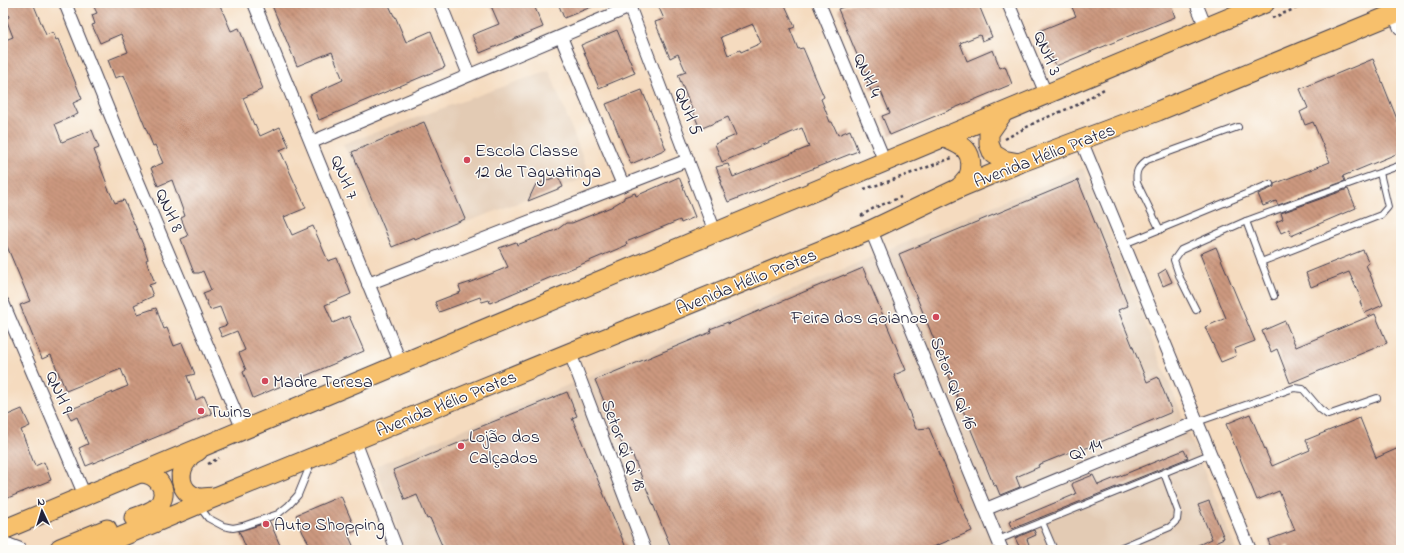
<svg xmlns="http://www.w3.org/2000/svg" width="1404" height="553" viewBox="0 0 1404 553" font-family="'Indie Flower',sans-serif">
  <defs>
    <pattern id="building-back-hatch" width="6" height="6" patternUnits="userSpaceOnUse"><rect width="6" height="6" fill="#cc987f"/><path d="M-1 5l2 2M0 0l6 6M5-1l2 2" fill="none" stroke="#a57c69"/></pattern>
  </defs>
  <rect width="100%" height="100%" fill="#fdfcf7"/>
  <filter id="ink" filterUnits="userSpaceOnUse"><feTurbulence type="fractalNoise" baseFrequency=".025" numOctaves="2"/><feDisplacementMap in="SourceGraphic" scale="8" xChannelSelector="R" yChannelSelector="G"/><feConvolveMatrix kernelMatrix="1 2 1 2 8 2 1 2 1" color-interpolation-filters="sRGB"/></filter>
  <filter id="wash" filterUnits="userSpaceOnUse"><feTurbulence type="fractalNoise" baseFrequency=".012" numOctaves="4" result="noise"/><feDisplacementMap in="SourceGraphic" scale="16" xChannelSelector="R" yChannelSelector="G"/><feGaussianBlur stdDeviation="0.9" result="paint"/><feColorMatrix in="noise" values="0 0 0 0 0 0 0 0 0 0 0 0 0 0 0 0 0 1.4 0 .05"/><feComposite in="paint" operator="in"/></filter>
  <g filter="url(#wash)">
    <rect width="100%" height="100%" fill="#f5dbbf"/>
    <g fill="#e3cbb4">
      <polygon points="549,70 590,176 389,251 343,144"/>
      <polygon points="1083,168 1236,550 404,550 376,466"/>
    </g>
    <g id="blocks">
      <g fill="url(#building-back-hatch)" fill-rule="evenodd">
        <polygon points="4,3 33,3 46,35 53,32 56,40 58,39 82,99 73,103 78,114 55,124 62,142 92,130 99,148 94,150 107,184 106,184 115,203 124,200 144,247 148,259 146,260 155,283 149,285 153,296 134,305 138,314 156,308 164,329 167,328 174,346 182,343 195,374 187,376 196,400 204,396 212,414 86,466 79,448 88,444 77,417 71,420 67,411 128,386 121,369 66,391 51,355 42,359 20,305 30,301 3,237 3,41 13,37 6,19 9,17"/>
        <polygon points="92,3 219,3 231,31 239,28 263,89 243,98 254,125 255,124 260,136 280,127 289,146 280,150 306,208 284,217 292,235 313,226 328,261 337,258 351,294 325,305 333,323 349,316 364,351 253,398 243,372 246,370 239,353 245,350 237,331 222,337 218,328 227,325 220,307 210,310 203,293 211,290 203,271 199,273 194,273 181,239 188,236 181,218 185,216 172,180 158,186 151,168 163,163 155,145 153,146 124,75 115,78 108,60 128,52 121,34 100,43 92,25 95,24 92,15 97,13"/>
        <polygon points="271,3 388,3 394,16 395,16 406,42 431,31 445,67 319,120 310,95 343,80 332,52 297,66"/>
        <polygon points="498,3 533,3 543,27 480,53 472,35 499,24 491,6"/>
        <polygon points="558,3 601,3 564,18"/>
        <path d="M657 3H784L795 27 790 29 798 49 803 48 817 81 824 97 821 99 830 122H832L838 135 850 130 858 151 728 202 720 183 722 182 716 167 728 164 733 177 809 147 802 128 722 162 715 144 736 135 728 117 700 129 678 75 686 72 678 54 670 58 655 22 664 19ZM753 24 761 43 741 52 740 50 728 55 721 37Z"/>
        <polygon points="854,3 978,3 992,37 982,41 980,35 960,43 967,61 993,50 1000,68 1005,66 1012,84 890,135 882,116 890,113 879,87 871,91 867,81 870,80 860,62 838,9"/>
        <polygon points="1070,3 1170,3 1175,17 1056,66 1039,31 1076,16"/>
        <polygon points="617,30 635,73 599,88 581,45"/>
        <polygon points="1373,59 1401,129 1401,152 1343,176 1345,181 1278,205 1276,201 1263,206 1258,194 1274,187 1274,184 1330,162 1313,122 1305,125 1300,112 1308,108 1300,89"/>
        <polygon points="642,90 666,149 631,164 606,104"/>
        <polygon points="424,122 465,219 415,240 414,238 392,247 352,152"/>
        <polygon points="558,176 563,187 528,201 535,186 538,183 540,183"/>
        <polygon points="679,177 695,217 681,223 680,220 641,236 626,242 627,245 490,303 489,300 482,302 480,297 439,312 435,302 461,292 459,286 471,282 508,267 499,248 516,242 517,245 558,229 566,223 572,223 611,207 624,199 624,197 635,193 636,196"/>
        <polygon points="1078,180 1128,306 1118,310 1147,382 1158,377 1172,412 1084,449 1083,447 1038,465 1039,467 1016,477 1020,487 1000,495 996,485 994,486 899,254"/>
        <polygon points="1348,189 1356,208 1291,236 1290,229 1281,233 1276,222 1283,219 1281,213"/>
        <polygon points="1216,247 1255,341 1234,349 1236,356 1221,362 1205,327 1226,318 1200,254"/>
        <polygon points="1363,250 1369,263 1366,265 1383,305 1365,313 1360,302 1362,301 1349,272 1311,287 1306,273"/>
        <polygon points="863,268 906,370 894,375 916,429 929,428 972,531 926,550 704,550 702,544 688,550 672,550 630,449 625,451 595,380 711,332 710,329 728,322 728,324 844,275 844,276"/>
        <polygon points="1166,269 1172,282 1163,286 1158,274"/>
        <polygon points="1375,314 1387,343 1290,383 1277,349 1271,352 1262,331 1285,321 1296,347"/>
        <polygon points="567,392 577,416 572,418 627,550 444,550 430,518 427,519 417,495 405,500 393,470 473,437 470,431"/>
        <polygon points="22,409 30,426 21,430 35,466 44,462 51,480 3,500 3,417"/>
        <polygon points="1250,414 1272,466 1310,450 1306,440 1360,418 1376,458 1401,447 1401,550 1291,550 1289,545 1279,550 1272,550 1268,540 1295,530 1279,491 1257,500 1226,424"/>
        <polygon points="1184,450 1188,458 1012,529 1009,522 1076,494 1072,485 1073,483 1093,475 1098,485"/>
        <polygon points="341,496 356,531 348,534 355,550 313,550 303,533 296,515"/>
        <polygon points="1209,501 1224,538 1217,541 1221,550 1186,550 1212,539 1198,505"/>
        <polygon points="270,522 282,550 247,550 239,531"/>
        <polygon points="1034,530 1036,535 1027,539 1031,550 1021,550 1015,538"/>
      </g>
    </g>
  </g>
  <g filter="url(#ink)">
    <use href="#blocks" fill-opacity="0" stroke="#423e4f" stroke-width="1"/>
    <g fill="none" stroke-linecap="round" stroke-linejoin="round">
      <defs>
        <g id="service">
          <polyline points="1246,221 1274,296"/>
          <path d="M1160 230 1137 183C1135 171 1138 167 1147 160L1238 127"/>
          <polyline points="1124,244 1270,184"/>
          <polyline points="1261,262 1381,215 1388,207 1380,173"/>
          <polyline points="1196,310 1180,278 1174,260 1181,250 1246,221 1401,165"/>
          <polyline points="1197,422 1294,388 1303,389 1320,409 1328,415 1377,398"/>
          <polyline points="199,506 208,518 223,526 233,528 243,526 278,514 289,505 298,495 311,463"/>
          <polyline points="1042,522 1054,550"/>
          <polyline points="998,540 1210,454"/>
          <polyline points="1115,550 1170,527 1177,520 1178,511 1164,473"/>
        </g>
        <g id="minor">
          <polyline points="65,3 118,134 243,430"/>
          <polyline points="254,3 401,364"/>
          <polyline points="440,3 469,75"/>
          <polyline points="628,3 715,232"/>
          <polyline points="819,3 885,162"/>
          <polyline points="1008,3 1046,94"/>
          <polyline points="1196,3 1206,28"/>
          <polyline points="561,37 623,185"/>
          <polyline points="1081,140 1250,550"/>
          <polyline points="312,142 630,7"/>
          <polyline points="871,230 1002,550"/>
          <polyline points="368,284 688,160"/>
          <polyline points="3,303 85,496"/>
          <polyline points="570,353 645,550"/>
          <polyline points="355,441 397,550"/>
          <polyline points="986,509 1197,422"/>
        </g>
        <g id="tertiary">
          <polyline points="1391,3 1401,27"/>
          <polyline points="3,544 19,550"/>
        </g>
        <g id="primary">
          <polyline points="1003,113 989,133 989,144 993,154 1003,160 1019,163"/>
          <path d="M943 137C951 141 961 144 966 150 972 157 972 170 968 178 965 181 962 185 959 188"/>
          <path d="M198 451C194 453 190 455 188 459 177 472 179 491 196 497 201 499 209 497 215 497"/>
          <path d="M134 518C141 515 151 513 157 507 172 492 157 472 139 473"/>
          <polyline points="3,530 1265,3"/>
          <polyline points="59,550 60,548 107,529"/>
          <polyline points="90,550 218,496 871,230 959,188 1019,163 1158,111 1401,11"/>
        </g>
      </defs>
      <use href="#service" stroke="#423e4f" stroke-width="8"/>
      <use href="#minor" stroke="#423e4f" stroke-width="14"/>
      <use href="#tertiary" stroke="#423e4f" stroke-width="17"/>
      <use href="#primary" stroke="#423e4f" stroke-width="21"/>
      <g stroke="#423e4f" stroke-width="2.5" stroke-dasharray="3 3" stroke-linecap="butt">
        <polyline points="1272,18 1309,3"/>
        <polyline points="1005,139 1038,121 1077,105 1104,89"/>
        <polyline points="864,189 890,181 952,158"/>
        <polyline points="861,216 874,208 901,197"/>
        <polyline points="208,464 219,458"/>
      </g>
      <use href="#service" stroke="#fff" stroke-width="6"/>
      <use href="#minor" stroke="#fff" stroke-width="12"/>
      <use href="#tertiary" stroke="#fff" stroke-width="15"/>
      <use href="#primary" stroke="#f7c06c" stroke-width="19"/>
    </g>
  </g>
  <g fill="#d1495b" stroke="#fdfcf7" stroke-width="1.5">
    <circle cx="467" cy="160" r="4"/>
    <circle cx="936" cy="317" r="4"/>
    <circle cx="265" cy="381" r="4"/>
    <circle cx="201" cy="411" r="4"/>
    <circle cx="461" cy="446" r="4"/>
    <circle cx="266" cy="524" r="4"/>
  </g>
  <g text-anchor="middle" stroke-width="3" stroke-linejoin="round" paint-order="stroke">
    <g font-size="18" fill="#22223b" stroke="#fdfcf7">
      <text transform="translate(1048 53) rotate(67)" y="6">QNH 3</text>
      <text transform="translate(868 75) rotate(67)" y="6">QNH 4</text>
      <text transform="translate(689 111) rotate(69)" y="6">QNH 5</text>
      <text transform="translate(1044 155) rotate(-21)" y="6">Avenida Hélio Prates</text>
      <text transform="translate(345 177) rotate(68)" y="6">QNH 7</text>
      <text transform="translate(170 210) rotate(67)" y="6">QNH 8</text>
      <text transform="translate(746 281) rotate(-22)" y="6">Avenida Hélio Prates</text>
      <text transform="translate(954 383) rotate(68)" y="6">Setor Qi Qi 16</text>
      <text transform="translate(60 392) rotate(67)" y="6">QNH 9</text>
      <text transform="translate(446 403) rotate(-22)" y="6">Avenida Hélio Prates</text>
      <text transform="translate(624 445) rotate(69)" y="6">Setor Qi Qi 18</text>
      <text transform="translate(1085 449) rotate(-22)" y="6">QI 14</text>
    </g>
    <g font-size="18" fill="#22223b" stroke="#fdfcf7" text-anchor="start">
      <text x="475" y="156">Escola Classe<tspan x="475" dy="21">12 de Taguatinga</tspan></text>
      <text x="928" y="323" text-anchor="end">Feira dos Goianos</text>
      <text x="273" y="387">Madre Teresa</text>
      <text x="209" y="417">Twins</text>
      <text x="469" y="442">Lojão dos<tspan x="469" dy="21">Calçados</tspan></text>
      <text x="274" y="530">Auto Shopping</text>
    </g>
  </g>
  <rect width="1404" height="553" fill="none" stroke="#fdfcf7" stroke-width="16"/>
  <g transform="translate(42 511) rotate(356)" stroke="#fdfcf7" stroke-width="3" paint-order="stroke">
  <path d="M0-3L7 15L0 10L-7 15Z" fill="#22223b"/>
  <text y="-6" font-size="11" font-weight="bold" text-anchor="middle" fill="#22223b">N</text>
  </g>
</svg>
